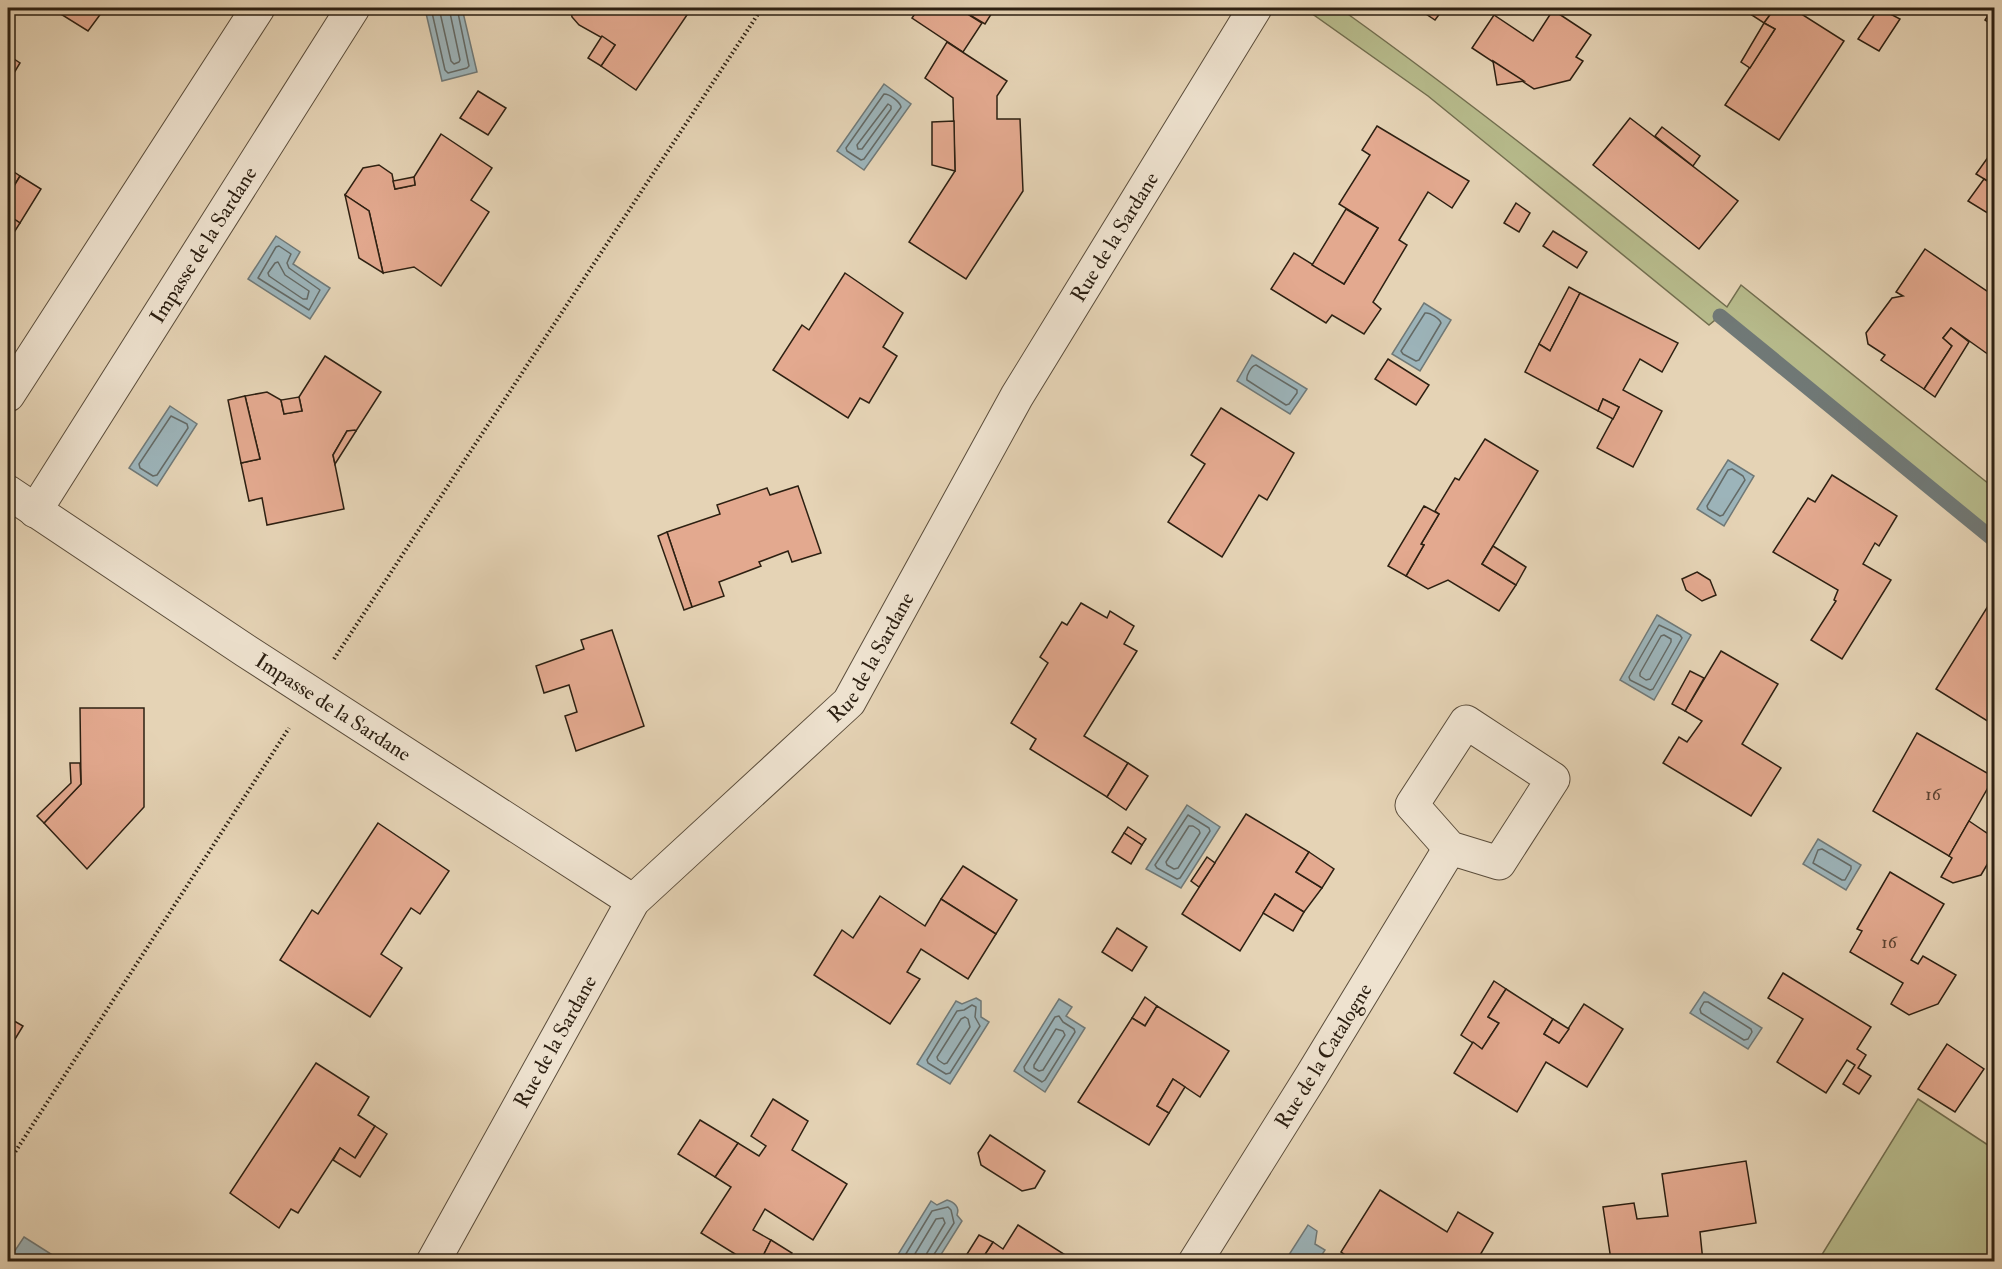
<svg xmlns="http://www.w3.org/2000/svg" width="2002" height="1269" viewBox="0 0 2002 1269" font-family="'IM FELL Double Pica',serif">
  <rect width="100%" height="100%" fill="#e5d3b5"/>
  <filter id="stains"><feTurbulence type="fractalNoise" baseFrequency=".00333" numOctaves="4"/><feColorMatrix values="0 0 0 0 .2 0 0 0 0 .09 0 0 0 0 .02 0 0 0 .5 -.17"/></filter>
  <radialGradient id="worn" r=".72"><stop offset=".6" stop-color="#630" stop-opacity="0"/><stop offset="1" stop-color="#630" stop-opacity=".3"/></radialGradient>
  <g fill="#b7bb8c" stroke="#726e4f" stroke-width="1.5">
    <path d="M1304 8H1338L1345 12C1476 106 1601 206 1727 307L1741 285 1994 488V540L1720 316 1709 325 1428 96Z"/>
    <polygon points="1918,1099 1994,1149 1994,1257 1992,1261 1818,1261"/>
  </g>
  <g fill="#9cb4ba" stroke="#707977" stroke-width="1.5">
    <polygon points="430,8 462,8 477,72 442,81 425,9"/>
    <polygon points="884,84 911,104 864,170 837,151"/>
    <polygon points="276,236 300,252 293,264 330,288 310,319 248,279"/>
    <polygon points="1424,303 1451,320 1420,371 1392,354"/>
    <polygon points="1252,355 1307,389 1290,414 1237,381"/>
    <polygon points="170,406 197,424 157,486 129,468"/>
    <polygon points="1728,460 1754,476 1724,526 1697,509"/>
    <polygon points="1657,615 1691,635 1654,700 1620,680"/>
    <polygon points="1187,805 1220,827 1181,888 1146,869"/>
    <polygon points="1818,839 1861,865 1846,890 1803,864"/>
    <polygon points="1704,992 1762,1028 1748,1049 1690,1013"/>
    <polygon points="976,998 981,1001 981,1017 989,1022 950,1084 917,1064 956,1001 962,1004"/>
    <polygon points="1059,999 1072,1007 1066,1016 1085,1028 1045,1092 1014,1071"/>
    <path d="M947 1200C954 1202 960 1207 957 1215L962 1221 937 1261H894L931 1201 937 1205Z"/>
    <polygon points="1308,1225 1317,1231 1315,1244 1325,1250 1318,1261 1285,1261"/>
    <polygon points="24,1237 62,1261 8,1261"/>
  </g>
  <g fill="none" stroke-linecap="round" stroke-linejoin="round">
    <g stroke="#646a66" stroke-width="1.5">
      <polyline points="431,8 445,70 448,73 467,68 469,66 457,8"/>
      <polyline points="439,8 451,61 454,64 459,62 460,60 449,8"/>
      <path d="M884 94C890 94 900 102 901 107L864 159 861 160 847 151 846 148Z"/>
      <polygon points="888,104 891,106 891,109 862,149 858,149 857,145"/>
      <polygon points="279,246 291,254 287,263 289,268 320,290 309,310 258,278 276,247"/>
      <polygon points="278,262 285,275 309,291 307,299 303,299 269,276 268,273 275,263"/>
      <path d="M1425 313C1430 312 1440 319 1441 323L1419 360 1416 361 1403 354 1401 351Z"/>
      <path d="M1256 365 1297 390V393L1289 404 1286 405 1247 380C1246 376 1251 366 1256 365Z"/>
      <polygon points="171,416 187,424 188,428 157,475 153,476 140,468 139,464"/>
      <polygon points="1732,469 1743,476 1745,480 1723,515 1720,516 1708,509 1707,506 1728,470"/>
      <polygon points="1659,625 1680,635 1682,638 1653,689 1650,690 1630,680 1629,677"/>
      <polygon points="1664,635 1671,639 1671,642 1650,679 1646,680 1640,676 1640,673 1661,636"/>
      <polygon points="1188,815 1209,828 1210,831 1180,878 1177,879 1157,868 1155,865"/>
      <polygon points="1189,826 1193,826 1199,830 1200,833 1178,868 1174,869 1167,865 1166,862"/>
      <polygon points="1822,849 1851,866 1851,869 1845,880 1842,880 1813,863 1818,850"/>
      <polygon points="1704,1002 1708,1002 1751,1029 1752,1032 1748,1039 1744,1040 1701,1013 1700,1009"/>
      <polygon points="972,1005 976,1007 975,1017 980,1026 950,1073 946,1074 928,1063 927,1060 957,1011 964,1010"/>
      <polygon points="1059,1016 1063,1022 1074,1029 1075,1032 1045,1080 1042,1082 1025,1071 1024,1067 1055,1017"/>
      <polygon points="965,1017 968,1019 970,1027 947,1063 944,1064 938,1060 937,1057 961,1019"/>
      <polygon points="1056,1029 1063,1031 1065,1035 1043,1070 1039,1071 1034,1068 1034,1065"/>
      <polyline points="901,1262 932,1211 948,1207 951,1210 954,1223 933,1256 933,1262"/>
      <polyline points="910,1262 936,1219 943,1218 945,1223 927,1253 925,1262"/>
    </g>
    <polyline stroke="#707977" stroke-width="15" points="1720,316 1994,540"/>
  </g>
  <g fill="#e3a98f" stroke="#2d2012" stroke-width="1.5">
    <polygon points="51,8 105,8 88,31"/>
    <polygon points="570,8 676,8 687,15 636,90 601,66 615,45 579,25 572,17"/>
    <polygon points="919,8 929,8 933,10 935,8 958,8 982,23 963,52 912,18"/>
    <polygon points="958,8 995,8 985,24"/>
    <polygon points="1417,8 1444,8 1435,20"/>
    <polygon points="1741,8 1775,8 1764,23"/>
    <polygon points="1775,8 1792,8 1844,41 1779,140 1725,105 1775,29 1764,23"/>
    <polygon points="1879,8 1900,19 1879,51 1858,39"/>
    <polygon points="1993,8 1994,8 1994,26 1985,20"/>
    <polygon points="1553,10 1591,35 1576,57 1583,61 1570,80 1534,89 1472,48 1494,15 1533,41"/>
    <polygon points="1764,23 1775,29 1750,68 1741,62"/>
    <polygon points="602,36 615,45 601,66 588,58"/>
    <polygon points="947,42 1007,81 997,96 997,119 1020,119 1023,191 966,279 909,242 955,171 953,98 925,78"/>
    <polygon points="8,55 20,63 8,83"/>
    <polygon points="1493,61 1524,81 1497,85"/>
    <polygon points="478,91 506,108 488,135 460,118"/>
    <polygon points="1630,118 1738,201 1699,249 1593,165"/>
    <polygon points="954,121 955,171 932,165 932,122"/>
    <polygon points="1377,126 1469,181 1452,208 1428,192 1399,240 1407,245 1373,302 1381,309 1364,334 1332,315 1326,323 1271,289 1294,253 1344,284 1378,228 1339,204 1370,155 1362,150"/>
    <polygon points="1662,127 1700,156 1693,166 1655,136"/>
    <polygon points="441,134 492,168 471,200 489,212 441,286 414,267 383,273 369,211 345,195 363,168 379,165 392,174 395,189 415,185 414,177"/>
    <polygon points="1991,153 1994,155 1994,185 1976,174"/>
    <polygon points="8,168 20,176 8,196"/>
    <polygon points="20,176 41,189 20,223 8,215 8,196"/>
    <polygon points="414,177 415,185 395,189 393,181"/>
    <polygon points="1984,179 1994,185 1994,217 1968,201"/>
    <polygon points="345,195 369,211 383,273 359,258"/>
    <polygon points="1516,203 1530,213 1519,232 1504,223"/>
    <polygon points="1346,209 1378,228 1344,284 1312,265"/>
    <polygon points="8,215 20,223 8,242"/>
    <polygon points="1553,231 1587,252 1577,268 1543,246"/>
    <polygon points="1925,249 1994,296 1994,346 1989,355 1951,328 1943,338 1952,346 1924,389 1881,360 1885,355 1868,344 1866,333 1892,298 1903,296 1896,292"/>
    <polygon points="845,273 903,313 883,347 897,356 869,403 860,398 848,418 773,370 802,325 809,330"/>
    <polygon points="1569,287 1580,293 1550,351 1539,344"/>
    <polygon points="1580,293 1678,343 1662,372 1640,359 1623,390 1662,411 1633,467 1597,448 1619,407 1603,399 1598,411 1525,372 1539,344 1550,351"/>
    <polygon points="1951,328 1969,342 1935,397 1924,389 1952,346 1943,338"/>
    <polygon points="325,356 381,392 356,431 347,431 333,455 344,509 267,525 262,498 249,501 241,463 260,459 245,396 267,392 281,400 284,414 302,411 299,397"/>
    <polygon points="1388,359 1429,385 1416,405 1375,379"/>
    <polygon points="245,396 260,459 241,463 228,400"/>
    <polygon points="299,397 302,411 284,414 281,400"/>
    <polygon points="1603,399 1619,407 1613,419 1598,411"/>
    <polygon points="1221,408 1294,453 1267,500 1259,495 1222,557 1168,522 1205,464 1191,455"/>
    <polygon points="355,430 356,431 335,464 333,455 347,431"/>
    <polygon points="1485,439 1538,471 1482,564 1516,585 1499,611 1448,580 1428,589 1406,576 1424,545 1421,544 1439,514 1435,511 1455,478 1459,480"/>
    <polygon points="1832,475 1897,516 1879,546 1875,543 1863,564 1891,580 1842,659 1811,640 1836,601 1834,600 1838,590 1773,552 1808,498 1815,502"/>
    <polygon points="798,486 821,553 792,562 788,551 759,562 761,566 719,582 724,596 692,607 667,532 720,514 717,505 767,488 770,495"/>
    <polygon points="1424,506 1439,514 1421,544 1424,545 1406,576 1388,566"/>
    <polygon points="667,532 692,607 684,610 658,536"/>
    <polygon points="1493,546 1526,567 1516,585 1482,564"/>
    <polygon points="1697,572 1710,580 1716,595 1702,601 1686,590 1682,579"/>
    <polygon points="1081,603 1107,618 1110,611 1134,626 1124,644 1137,651 1084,736 1128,763 1107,797 1030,749 1036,739 1011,723 1048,663 1040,657 1062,622 1067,625"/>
    <polygon points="1988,606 1994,610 1994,714 1989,722 1936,689"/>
    <polygon points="612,630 644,726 576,751 565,716 577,712 569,685 544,693 536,666 584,649 581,640"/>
    <polygon points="1721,651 1778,684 1742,744 1781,768 1751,816 1663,763 1679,737 1687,742 1702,721 1685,711"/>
    <polygon points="1690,671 1704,678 1685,711 1672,704"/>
    <polygon points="80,708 144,708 144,807 87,869 44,823 81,784"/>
    <polygon points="1917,733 1994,777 1949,856 1873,811"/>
    <polygon points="70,763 80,763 81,784 44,823 37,816 71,783"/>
    <polygon points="1128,763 1148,776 1126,810 1107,797"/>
    <polygon points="1246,814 1309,852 1296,872 1322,888 1304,912 1275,894 1240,951 1182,914"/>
    <polygon points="1969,821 1994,838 1994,853 1981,875 1953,883 1941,877 1952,858 1949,856"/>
    <polygon points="378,823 449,871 420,914 411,908 381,954 402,968 370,1017 280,960 312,910 318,914"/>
    <polygon points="1128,827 1146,839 1142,845 1124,833"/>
    <polygon points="1124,833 1142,845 1131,864 1112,852"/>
    <polygon points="1309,852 1334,869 1322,888 1296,872"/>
    <polygon points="1207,857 1215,863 1199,887 1191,881"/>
    <polygon points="963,866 1017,900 996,934 941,899"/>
    <polygon points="1890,872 1944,904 1911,960 1918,964 1923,956 1956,975 1938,1004 1909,1015 1891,1004 1903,983 1850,952 1862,931 1857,929"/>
    <polygon points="1275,894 1304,912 1293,931 1263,913"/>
    <polygon points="880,896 925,926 941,899 996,934 968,979 921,949 907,972 920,979 890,1024 814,975 842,930 853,938"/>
    <polygon points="1117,928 1147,947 1132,971 1102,952"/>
    <polygon points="1783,973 1871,1027 1857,1049 1866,1055 1858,1068 1871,1076 1859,1094 1843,1084 1855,1065 1847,1060 1826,1093 1777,1062 1803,1019 1768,998"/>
    <polygon points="1494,981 1506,989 1488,1017 1499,1023 1482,1049 1461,1035"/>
    <polygon points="1506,989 1553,1019 1544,1034 1559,1043 1584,1004 1623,1029 1587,1087 1546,1062 1517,1112 1454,1073 1473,1042 1482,1049 1499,1023 1488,1017"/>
    <polygon points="1145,997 1157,1006 1145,1026 1132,1018"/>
    <polygon points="1157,1006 1229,1051 1200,1097 1173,1079 1157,1106 1169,1113 1149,1145 1078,1102 1132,1018 1145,1026"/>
    <polygon points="9,1018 23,1026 9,1049 8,1020"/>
    <polygon points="1553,1019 1569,1029 1559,1043 1544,1034"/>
    <polygon points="1947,1044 1984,1069 1955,1112 1918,1089"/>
    <polygon points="316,1063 369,1097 358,1115 375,1126 355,1158 340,1148 298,1213 291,1209 279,1228 230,1193"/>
    <polygon points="1173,1079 1185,1087 1169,1113 1157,1106"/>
    <polygon points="773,1099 808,1121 792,1150 847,1184 813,1240 765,1209 753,1230 771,1240 760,1262 748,1262 701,1233 731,1187 715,1177 738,1143 759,1156 766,1146 751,1136"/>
    <polygon points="700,1120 738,1143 715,1177 678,1154"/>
    <polygon points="375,1126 387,1134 360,1177 333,1160 340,1148 355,1158"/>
    <polygon points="990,1135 1045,1171 1035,1188 1022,1191 981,1165 978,1153"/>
    <polygon points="1746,1161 1756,1223 1700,1232 1703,1262 1626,1262 1626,1257 1611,1260 1603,1207 1634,1203 1637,1219 1668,1216 1662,1174"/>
    <polygon points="1380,1190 1447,1232 1458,1212 1493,1233 1476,1262 1356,1262 1341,1252"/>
    <polygon points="1018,1225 1067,1256 1065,1262 980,1262 993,1242 1003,1249"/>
    <polygon points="979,1235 993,1242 980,1262 962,1262"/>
    <polygon points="771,1240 792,1253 787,1262 760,1262"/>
  </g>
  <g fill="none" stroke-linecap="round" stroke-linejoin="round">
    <defs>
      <g id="minor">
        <polyline points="8,395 258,8"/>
        <path id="s1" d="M8 492 246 651 633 901"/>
        <path id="s2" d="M35 511 353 8"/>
        <polygon points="1466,722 1553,779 1499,863 1450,848 1412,805"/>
        <path id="s3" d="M433 1262 633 901 849 702 1017 396 1255 8"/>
        <path id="s4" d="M1195 1262 1312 1075 1450 848"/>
      </g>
    </defs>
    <use href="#minor" stroke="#5b4d3b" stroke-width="35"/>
    <g stroke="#2d2012" stroke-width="4" stroke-dasharray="1.5 3" stroke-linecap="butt">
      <polyline points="334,659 762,8"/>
      <polyline points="8,1163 289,728"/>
    </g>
    <use href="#minor" stroke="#eee2cf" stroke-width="33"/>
  </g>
  <g text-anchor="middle" stroke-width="4.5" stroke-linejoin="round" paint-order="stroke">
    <g font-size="18" fill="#5a4231">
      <text x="1933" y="800">16</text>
      <text x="1889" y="948">16</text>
    </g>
    <g font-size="21" fill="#2d2012" stroke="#eee2cf">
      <text dy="7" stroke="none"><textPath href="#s3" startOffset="1242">Rue de la Sardane</textPath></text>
      <text dy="7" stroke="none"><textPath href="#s2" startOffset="315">Impasse de la Sardane</textPath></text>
      <text dy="7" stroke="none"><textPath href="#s3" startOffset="756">Rue de la Sardane</textPath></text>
      <text dy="7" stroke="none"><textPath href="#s1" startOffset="390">Impasse de la Sardane</textPath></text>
      <text dy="7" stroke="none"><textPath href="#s3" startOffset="252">Rue de la Sardane</textPath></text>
      <text dy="7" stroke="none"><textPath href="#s4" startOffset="243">Rue de la Catalogne</textPath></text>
    </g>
  </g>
  <rect width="2002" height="1269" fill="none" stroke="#e5d3b5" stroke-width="30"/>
  <rect x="9" y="9" width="1984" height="1251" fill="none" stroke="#2d2012" stroke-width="3"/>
  <rect x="15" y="15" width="1972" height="1239" fill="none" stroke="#2d2012" stroke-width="1.5"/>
  <rect width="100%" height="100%" filter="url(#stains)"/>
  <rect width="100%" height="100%" fill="url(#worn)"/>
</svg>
